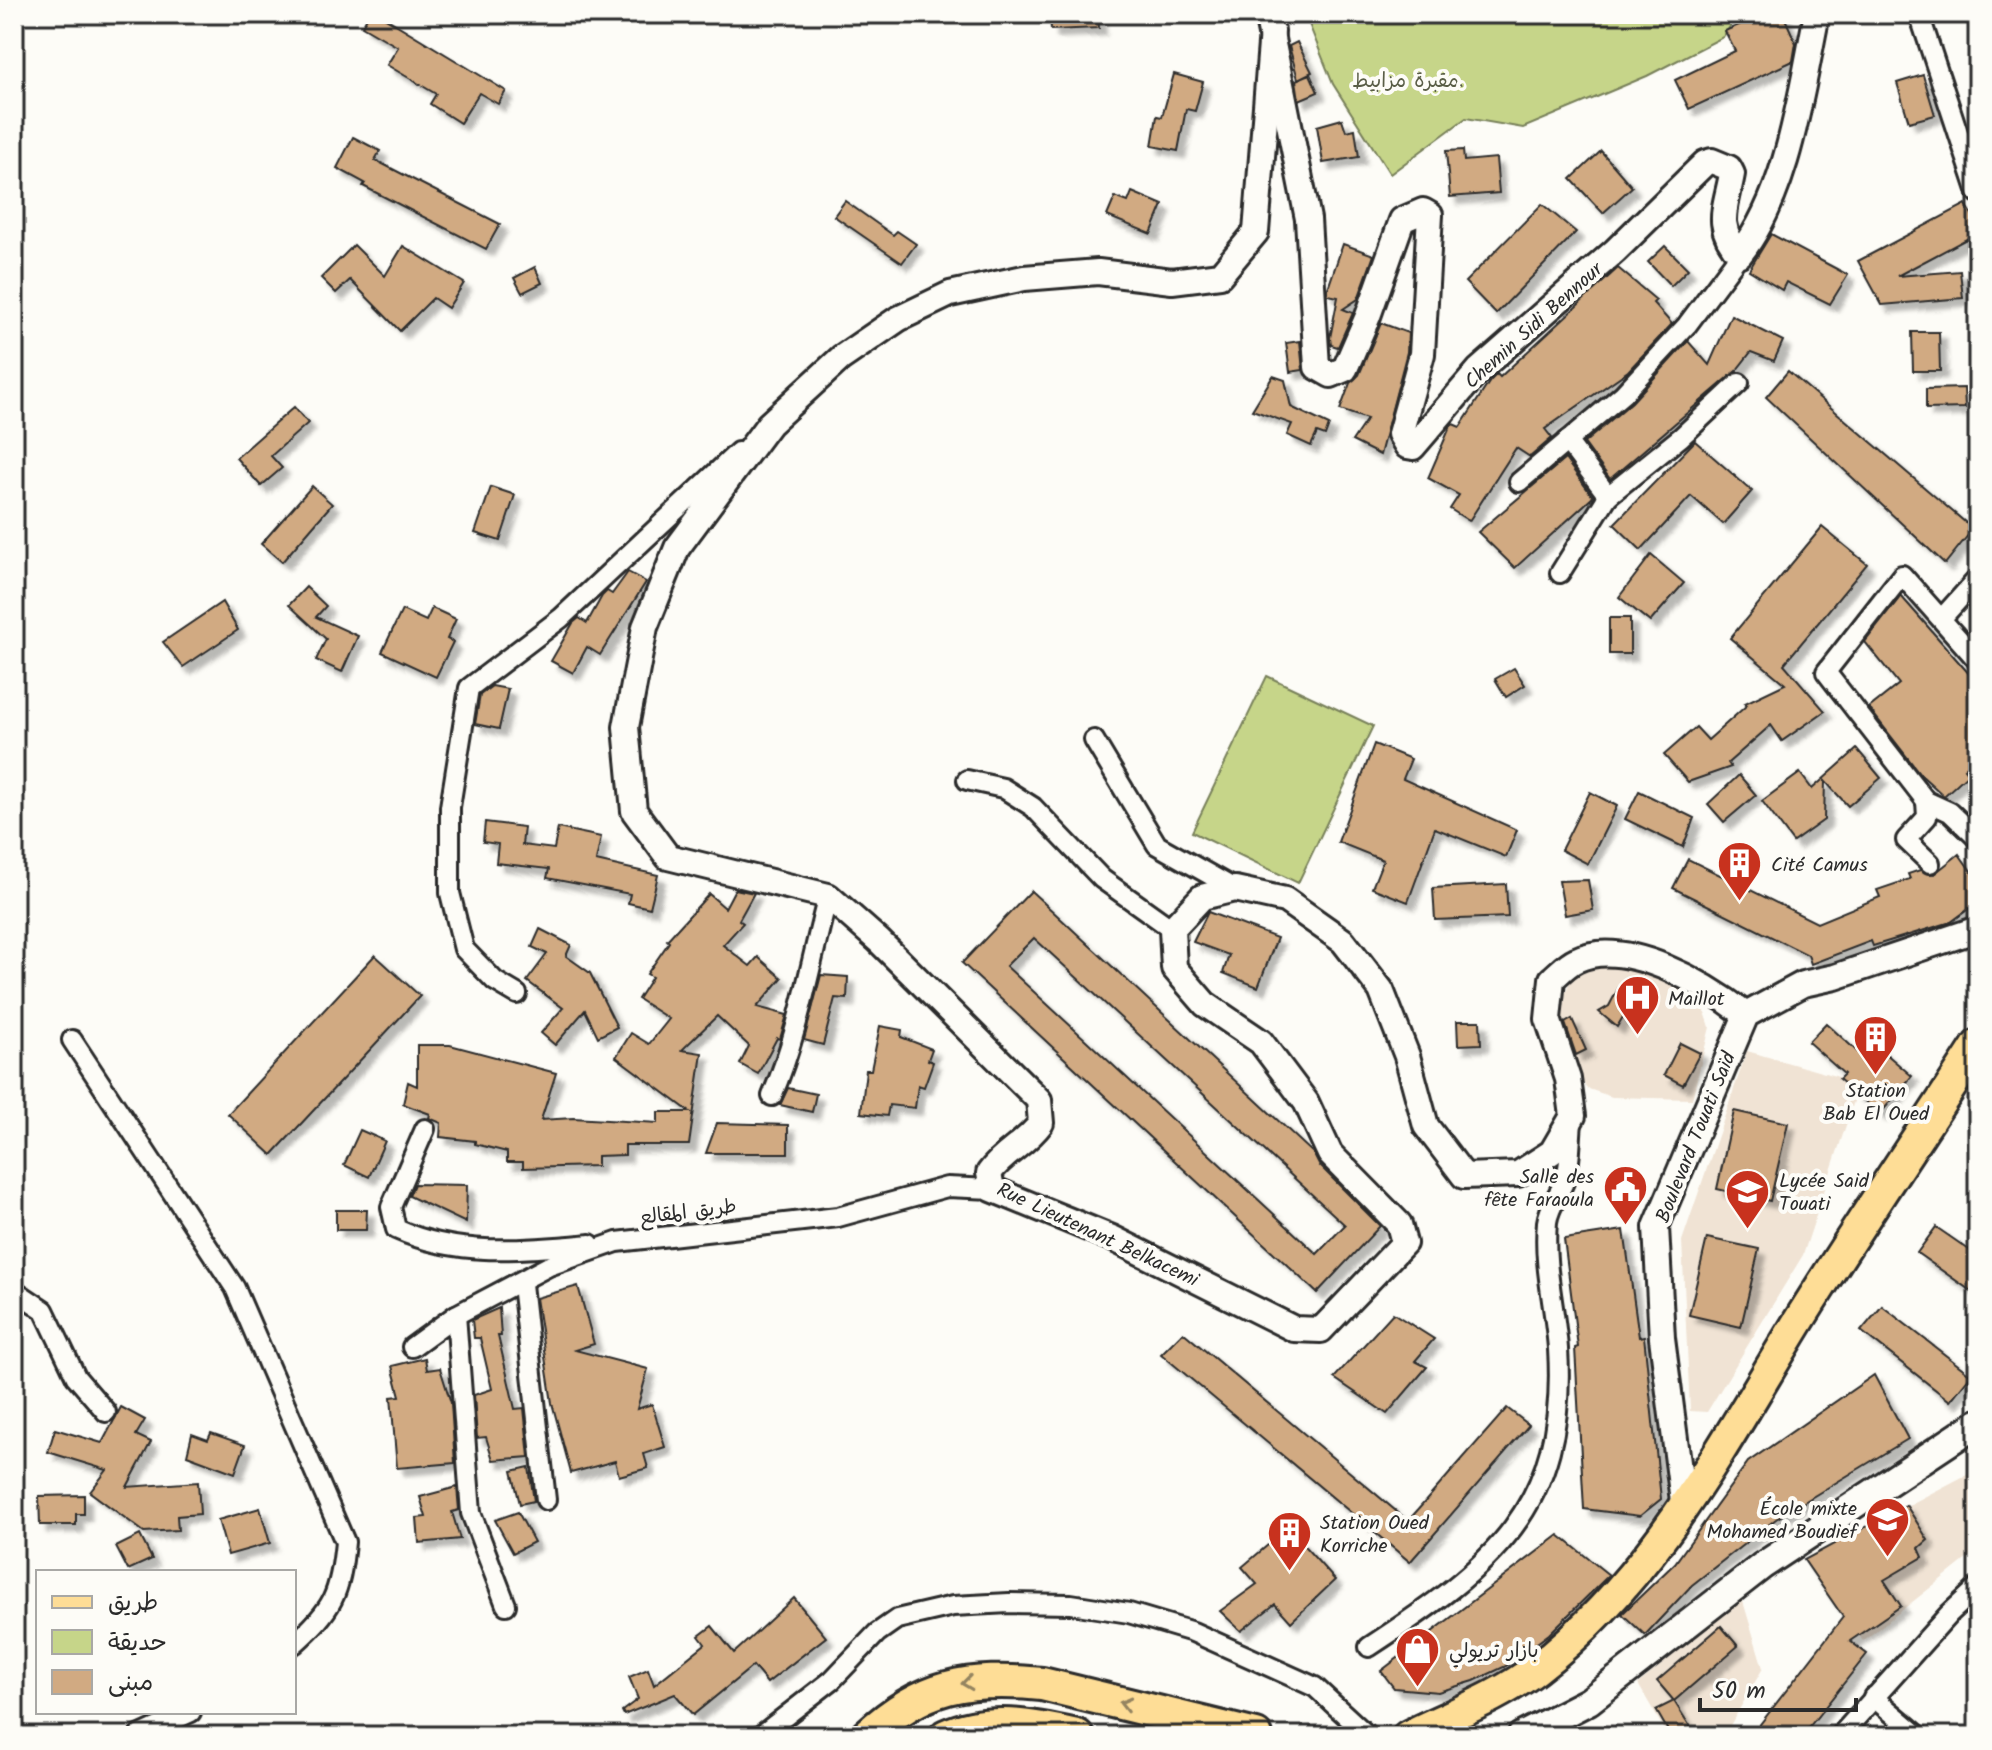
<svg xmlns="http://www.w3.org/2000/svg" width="1992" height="1750" viewBox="0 0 1992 1750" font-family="Kalam,'Playpen Sans Arabic',sans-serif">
  <defs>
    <filter id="shadow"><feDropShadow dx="7" dy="7" stdDeviation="2" flood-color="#0004"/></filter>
  </defs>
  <rect width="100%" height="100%" fill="#fdfcf7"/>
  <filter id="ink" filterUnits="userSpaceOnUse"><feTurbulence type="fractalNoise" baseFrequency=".0125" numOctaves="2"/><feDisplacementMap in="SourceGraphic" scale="16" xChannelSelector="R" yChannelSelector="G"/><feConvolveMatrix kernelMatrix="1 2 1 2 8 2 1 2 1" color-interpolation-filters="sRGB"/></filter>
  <g filter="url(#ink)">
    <g fill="#f0e3d4">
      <polygon points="1605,960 1630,960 1702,1003 1710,1027 1692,1099 1612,1097 1586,1088 1568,1047 1559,1008 1571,979"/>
      <polygon points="1747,1051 1860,1083 1803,1255 1707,1412 1690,1411 1682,1241"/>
      <polygon points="1968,1474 1978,1483 1978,1550 1863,1641 1804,1560"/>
      <polygon points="1742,1598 1763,1668 1724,1736 1668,1736 1638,1684"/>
    </g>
    <g fill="#c6d589" stroke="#78805a" stroke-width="2">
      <polygon points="1305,14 1738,14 1723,37 1647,76 1523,128 1466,118 1390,174 1333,84"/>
      <polygon points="1267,676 1373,726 1298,883 1192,832"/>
    </g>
    <g fill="#d1aa82" stroke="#2b2b2b" stroke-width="2" fill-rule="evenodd" filter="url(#shadow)">
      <polygon points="369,14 379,14 506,91 498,104 479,93 460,123 430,104 436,94 387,65 398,47 362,26"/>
      <polygon points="1050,14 1098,14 1099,28 1051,30"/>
      <polygon points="1764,14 1783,14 1796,43 1793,61 1689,109 1675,80 1735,51 1725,31"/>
      <polygon points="1297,42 1312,72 1298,79 1289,46"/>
      <polygon points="1174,74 1203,82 1195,111 1186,109 1178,151 1152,146 1157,116 1162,117"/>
      <polygon points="1310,74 1318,92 1299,100 1296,80"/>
      <polygon points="1923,75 1935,115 1909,122 1897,83"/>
      <polygon points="1342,119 1346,131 1355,129 1359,157 1323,163 1317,126"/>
      <polygon points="353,137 380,151 375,160 500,224 486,249 363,186 365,183 337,168"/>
      <polygon points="1463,150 1464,161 1496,158 1499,193 1450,197 1446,151"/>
      <polygon points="1601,151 1632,187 1603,213 1571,179"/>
      <polygon points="1132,192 1163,205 1151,234 1107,216 1115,197 1128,202"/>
      <polygon points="845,201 893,235 897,231 916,244 902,263 834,216"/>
      <polygon points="1542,204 1576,232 1496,314 1465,282"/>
      <polygon points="1966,204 1978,225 1978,233 1897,276 1960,271 1963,298 1882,305 1858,261"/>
      <polygon points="1771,234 1848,275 1830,304 1786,282 1782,290 1749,270"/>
      <polygon points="1343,244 1374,255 1358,299 1343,309 1353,313 1338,347 1331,345 1330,338 1338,297 1328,295 1327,291"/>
      <polygon points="354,245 385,276 403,246 464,283 448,308 433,298 400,331 350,280 336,293 321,278"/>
      <polygon points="1665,246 1688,269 1671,286 1648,262"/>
      <polygon points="535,267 542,283 522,293 514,278"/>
      <polygon points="1618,268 1656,300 1653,303 1672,324 1628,371 1545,429 1552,438 1530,457 1516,448 1469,521 1450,509 1459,495 1428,478 1450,427 1453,424 1460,427 1490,381 1497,374 1500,377"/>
      <polygon points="1731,315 1783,341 1774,361 1751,352 1736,371 1610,479 1584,443 1632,402 1688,341 1709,365"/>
      <polygon points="1381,323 1408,333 1407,352 1380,455 1352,441 1367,419 1340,410 1350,383 1359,375"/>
      <polygon points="1912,332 1939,332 1940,371 1913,371"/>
      <polygon points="1300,341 1303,370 1290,372 1286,343"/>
      <polygon points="1788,371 1973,529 1945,564 1766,397"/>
      <polygon points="1273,376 1285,380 1291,407 1329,425 1325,436 1317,433 1311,446 1287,435 1292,424 1252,410"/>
      <polygon points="1964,388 1965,408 1926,409 1926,389"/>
      <polygon points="294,407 308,423 271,456 282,468 261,486 236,458"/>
      <polygon points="1695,441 1752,491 1723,524 1691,496 1641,550 1614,524"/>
      <polygon points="1565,459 1593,497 1515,568 1478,532"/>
      <polygon points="312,486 332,504 282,562 261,544"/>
      <polygon points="491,487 515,495 500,541 475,533"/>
      <polygon points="1822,527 1867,564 1784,664 1825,711 1782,741 1771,725 1728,763 1731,767 1688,782 1664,755 1696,727 1708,740 1747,705 1745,703 1785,684 1730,638"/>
      <polygon points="1651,555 1684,583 1650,622 1619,597"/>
      <polygon points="628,572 646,582 600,655 587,647 573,673 551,661 573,623 579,618 587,623 602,596 607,591 612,594"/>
      <polygon points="306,587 326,606 316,617 358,636 342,672 316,660 326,639 289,605"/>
      <polygon points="1901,596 1978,684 1978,757 1964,769 1968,774 1944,796 1921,775 1869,708 1899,684 1865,642"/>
      <polygon points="222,602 238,630 183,667 163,642"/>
      <polygon points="432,608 456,619 447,639 453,642 436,677 382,652 402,610 426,621"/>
      <rect x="1609" y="618" width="21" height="36"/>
      <polygon points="1514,668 1525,685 1506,697 1495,679"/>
      <polygon points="492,686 508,689 499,729 475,724 480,695"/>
      <polygon points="1374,744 1411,759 1403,779 1517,830 1506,857 1435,828 1408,902 1372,888 1383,860 1338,842"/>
      <polygon points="1857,749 1881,778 1848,806 1825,781 1824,820 1793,842 1762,801 1800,773 1812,789"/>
      <polygon points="1739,775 1756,795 1724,822 1708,804"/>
      <polygon points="1639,791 1694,818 1683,847 1625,819"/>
      <polygon points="1590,792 1617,806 1588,864 1561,850"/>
      <polygon points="485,822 524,827 522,845 554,849 558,828 601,837 596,861 658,875 650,908 628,903 630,894 547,878 549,869 496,863 498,844 483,842"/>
      <polygon points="1959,854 1978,881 1978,902 1951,922 1873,946 1871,941 1811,964 1808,955 1673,888 1688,859 1817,923 1880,897 1877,890 1910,879 1908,874 1920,870 1934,874"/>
      <polygon points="1588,880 1593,910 1565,915 1559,881"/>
      <polygon points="1506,884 1508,917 1435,920 1433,888"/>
      <polygon points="735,889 754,893 739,920 743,923 723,945 750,966 758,957 782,978 757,1007 787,1015 780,1039 777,1038 758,1074 740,1064 749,1046 717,1016 682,1050 702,1053 689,1145 625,1145 625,1155 597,1156 597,1166 523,1168 523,1162 507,1162 507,1152 475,1144 475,1141 440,1137 441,1123 429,1118 430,1114 403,1104 408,1082 417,1086 417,1045 450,1045 556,1073 541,1120 573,1118 658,1123 658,1112 690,1112 616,1057 631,1033 649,1044 669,1019 638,999 652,977 647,974 669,942 667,940 709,894 725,908"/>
      <path d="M1031 891 1313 1153 1319 1165 1380 1226 1317 1293 962 963ZM1034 938 1345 1225 1317 1254 1006 966Z"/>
      <polygon points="1208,912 1277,938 1258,987 1223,973 1229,955 1193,942"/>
      <polygon points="540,929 571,945 566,956 590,973 617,1027 598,1037 585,1010 555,1045 541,1033 563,1008 527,981 547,954 532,947"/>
      <polygon points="375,955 420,996 272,1155 228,1114"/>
      <polygon points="821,975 848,977 847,999 835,998 823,1045 804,1040"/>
      <polygon points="1619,987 1636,995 1617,1027 1599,1012 1609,1006"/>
      <polygon points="1572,1019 1586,1050 1576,1055 1565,1023"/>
      <polygon points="1457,1021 1480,1021 1481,1044 1458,1045"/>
      <polygon points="1826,1023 1860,1054 1871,1041 1912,1076 1880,1114 1839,1079 1844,1074 1808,1042"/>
      <polygon points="880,1026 902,1030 901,1037 932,1049 928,1060 933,1062 924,1087 918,1085 915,1108 889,1105 887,1116 861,1113 866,1070 871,1070"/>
      <polygon points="1680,1043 1700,1053 1683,1085 1664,1075"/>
      <polygon points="788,1088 816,1094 812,1112 780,1105"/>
      <polygon points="1734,1111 1788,1123 1770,1201 1717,1189"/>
      <polygon points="717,1123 788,1125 788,1153 706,1153"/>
      <polygon points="360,1130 385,1141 369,1177 344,1165"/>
      <polygon points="414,1184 467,1185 466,1223 409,1196"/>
      <polygon points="336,1210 367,1210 366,1230 336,1230"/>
      <polygon points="1936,1227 1978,1256 1978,1296 1917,1253"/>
      <polygon points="1624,1230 1639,1337 1644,1336 1661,1499 1640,1516 1584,1509 1575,1348 1578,1347 1564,1239"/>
      <polygon points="1707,1238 1759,1249 1741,1327 1689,1315"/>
      <polygon points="578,1286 594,1344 575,1350 648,1369 637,1409 652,1404 665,1447 644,1454 648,1468 619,1476 615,1461 571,1473 552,1403 536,1298"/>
      <polygon points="1882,1306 1971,1375 1950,1401 1861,1331"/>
      <polygon points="499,1308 501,1336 498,1336 515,1409 524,1408 529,1457 493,1460 486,1437 477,1438 474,1395 492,1389 480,1338 474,1338 472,1320"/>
      <polygon points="1393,1313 1434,1339 1415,1361 1427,1367 1387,1414 1334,1378"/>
      <polygon points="1183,1332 1408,1521 1507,1408 1529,1425 1410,1562 1161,1354"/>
      <polygon points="425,1358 427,1370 440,1368 451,1403 455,1463 397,1468 391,1397 400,1396 392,1366"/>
      <polygon points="1874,1375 1908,1439 1776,1519 1692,1585 1645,1635 1622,1614 1675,1563 1748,1462"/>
      <polygon points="121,1407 145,1420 136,1435 151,1442 127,1487 198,1482 200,1514 177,1516 178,1530 144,1532 90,1492 107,1470 48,1452 55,1429 102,1443"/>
      <polygon points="211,1433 245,1445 235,1473 187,1455 192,1434 208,1440"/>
      <polygon points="529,1467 534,1501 520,1504 512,1471"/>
      <polygon points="457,1487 459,1510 452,1512 460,1539 419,1543 417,1518 426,1517 420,1497"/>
      <polygon points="84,1495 84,1514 76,1514 76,1525 40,1525 39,1496"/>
      <polygon points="1906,1505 1928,1540 1919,1548 1923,1557 1884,1580 1901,1606 1850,1641 1867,1654 1802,1736 1751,1736 1843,1617 1804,1560"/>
      <polygon points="260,1508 270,1543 228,1555 218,1520"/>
      <polygon points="518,1512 534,1542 513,1553 495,1520"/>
      <polygon points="1288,1528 1335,1580 1291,1622 1275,1604 1241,1631 1220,1611 1257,1584 1242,1567"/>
      <polygon points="140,1535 152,1559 128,1570 116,1547"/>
      <polygon points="1559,1535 1609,1575 1549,1634 1506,1666 1474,1681 1438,1692 1394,1688 1381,1671"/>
      <polygon points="794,1598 826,1637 767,1683 753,1666 693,1715 675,1694 624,1715 622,1711 638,1699 629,1677 648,1669 654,1685 705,1644 699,1636 712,1626 734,1653"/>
      <polygon points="1721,1626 1738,1646 1674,1701 1657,1681"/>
      <polygon points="1674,1701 1696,1736 1671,1736 1656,1710"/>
    </g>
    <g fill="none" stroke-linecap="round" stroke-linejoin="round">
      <defs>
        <g id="minor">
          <polyline points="1919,14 1978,193"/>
          <polyline points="1567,441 1608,496"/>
          <polyline points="1519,482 1623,394 1687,325 1740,254"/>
          <polyline points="1560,573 1608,496 1681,437 1739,383"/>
          <polyline points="1942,618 1978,578"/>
          <polyline points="1978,661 1902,575 1826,672 1926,801 1950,812 1978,839"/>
          <polyline points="1094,740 1157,845 1235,889"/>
          <polyline points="967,780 1003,788 1033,807 1102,879 1172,929"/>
          <polyline points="1926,801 1927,817 1906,840 1930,863"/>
          <polyline points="517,994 495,981 464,949 450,893 450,807 469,688 561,618 738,452"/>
          <path d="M72 1040 235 1288 345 1542C340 1595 333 1609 294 1644"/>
          <path d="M772 1096C799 1033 810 963 828 896"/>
          <path d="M425 1129 391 1207 396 1229C457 1257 525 1250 590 1244"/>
          <polyline points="522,1284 546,1500"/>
          <polyline points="14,1290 44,1310 76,1377 106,1412"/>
          <polyline points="456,1315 471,1513 506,1605"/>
          <polyline points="412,1347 456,1315 549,1266 617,1242 838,1217 947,1187 992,1189"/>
          <path d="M1369 1647C1491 1567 1568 1508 1558 1349 1555 1306 1543 1266 1547 1222 1549 1206 1561 1192 1566 1177 1571 1161 1570 1140 1572 1123"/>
          <polyline points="1873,1697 1919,1736"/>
          <polyline points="139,1736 191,1712"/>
          <polyline points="760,1736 832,1680 877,1633 897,1619 953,1606 1009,1603 1071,1604 1129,1613 1193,1632 1315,1687 1368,1736"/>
          <polyline points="1840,1736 1949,1614 1978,1587"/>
        </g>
        <g id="tertiary">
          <path d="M1267 14 1308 219 1317 367 1331 375 1345 369 1368 316 1402 220 1423 211 1430 215 1422 354 1400 434 1407 446 1413 447 1479 370 1615 251 1705 163 1712 161 1729 168 1732 174C1726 208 1714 226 1740 254 1789 192 1801 91 1817 14"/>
          <path d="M1272 31 1256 232 1220 275 1172 281 1098 272 1024 278 950 294 898 319 841 358 769 424 677 548 645 627 626 727 634 811 668 857 828 896 879 941 1039 1100 1041 1123C1026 1144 1004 1152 989 1173L992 1189 1112 1238 1294 1329 1321 1330 1404 1243 1399 1224 1330 1154 1306 1102 1261 1042 1205 1004 1174 968 1172 929 1202 897 1235 889 1285 900 1343 941 1381 990 1407 1056 1426 1126 1464 1176 1518 1174 1552 1152 1573 1116 1568 1079 1548 1019 1552 979C1559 973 1567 964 1576 960 1626 936 1707 985 1746 1015"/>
          <polyline points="1684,1509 1662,1338 1656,1227 1746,1015 1803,984 1835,977 1978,929"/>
        </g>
        <polyline id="secondary" points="1521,1736 1589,1701 1762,1566 1978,1423"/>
        <path id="primary" d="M1408 1736C1450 1715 1498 1698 1536 1669 1656 1577 1725 1440 1803 1314 1860 1223 1920 1135 1978 1045"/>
        <g id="trunk">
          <path d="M867 1736C923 1684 968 1677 1042 1684L1256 1736"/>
          <path d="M946 1736C988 1717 1034 1726 1077 1736"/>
        </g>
      </defs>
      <use href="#minor" stroke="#2b2b2b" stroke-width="24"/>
      <use href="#tertiary" stroke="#2b2b2b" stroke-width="30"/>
      <use href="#secondary" stroke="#2b2b2b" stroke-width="32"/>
      <use href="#primary" stroke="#2b2b2b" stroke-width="36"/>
      <use href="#trunk" stroke="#2b2b2b" stroke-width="38"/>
      <use href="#minor" stroke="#fdfcf7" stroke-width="18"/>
      <use href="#tertiary" stroke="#fdfcf7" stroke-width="24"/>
      <use href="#secondary" stroke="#fdfcf7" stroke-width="26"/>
      <use href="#primary" stroke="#fedd96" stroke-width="30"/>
      <use href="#trunk" stroke="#fedd96" stroke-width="32"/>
    </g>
    <defs><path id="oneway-chevron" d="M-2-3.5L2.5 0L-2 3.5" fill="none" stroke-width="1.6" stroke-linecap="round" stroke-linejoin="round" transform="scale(2)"/></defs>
    <g stroke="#948460">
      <use href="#oneway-chevron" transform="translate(967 1683) rotate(173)"/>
      <use href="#oneway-chevron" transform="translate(1125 1704) rotate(-166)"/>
    </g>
  </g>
  <defs>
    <symbol id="building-pin" viewBox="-11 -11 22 30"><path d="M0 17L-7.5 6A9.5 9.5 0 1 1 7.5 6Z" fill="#c8321e" stroke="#fdfcf7"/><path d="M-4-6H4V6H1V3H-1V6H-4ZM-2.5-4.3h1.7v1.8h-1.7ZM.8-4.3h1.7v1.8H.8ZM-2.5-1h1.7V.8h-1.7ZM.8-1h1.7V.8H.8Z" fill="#fff"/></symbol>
    <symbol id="hospital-pin" viewBox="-11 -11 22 30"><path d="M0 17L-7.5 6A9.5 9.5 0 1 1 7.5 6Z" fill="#c8321e" stroke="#fdfcf7"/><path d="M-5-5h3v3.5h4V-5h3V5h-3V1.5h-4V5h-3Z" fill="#fff"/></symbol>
    <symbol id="civic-pin" viewBox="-11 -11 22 30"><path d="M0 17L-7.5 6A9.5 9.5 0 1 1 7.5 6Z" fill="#c8321e" stroke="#fdfcf7"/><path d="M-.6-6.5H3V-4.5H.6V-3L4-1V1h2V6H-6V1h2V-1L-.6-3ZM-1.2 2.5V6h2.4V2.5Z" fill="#fff"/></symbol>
    <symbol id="university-pin" viewBox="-11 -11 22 30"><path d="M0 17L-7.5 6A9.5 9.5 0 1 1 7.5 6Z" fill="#c8321e" stroke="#fdfcf7"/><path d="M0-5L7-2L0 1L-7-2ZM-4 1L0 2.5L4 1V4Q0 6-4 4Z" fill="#fff"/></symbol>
    <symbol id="school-pin" viewBox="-11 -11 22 30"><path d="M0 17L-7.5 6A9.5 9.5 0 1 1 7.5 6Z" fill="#c8321e" stroke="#fdfcf7"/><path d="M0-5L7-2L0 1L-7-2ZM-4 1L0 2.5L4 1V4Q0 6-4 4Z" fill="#fff"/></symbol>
    <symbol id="shop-pin" viewBox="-11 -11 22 30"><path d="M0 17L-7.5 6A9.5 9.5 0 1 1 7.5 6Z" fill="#c8321e" stroke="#fdfcf7"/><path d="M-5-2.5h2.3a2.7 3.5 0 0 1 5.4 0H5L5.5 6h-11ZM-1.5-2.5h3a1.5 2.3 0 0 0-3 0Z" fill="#fff"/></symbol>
  </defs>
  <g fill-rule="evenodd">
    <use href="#building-pin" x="1714" y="838" width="51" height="69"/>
    <use href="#hospital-pin" x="1612" y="972" width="51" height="69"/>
    <use href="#building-pin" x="1850" y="1012" width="51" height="69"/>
    <use href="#civic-pin" x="1600" y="1162" width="51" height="69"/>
    <use href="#university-pin" x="1722" y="1166" width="51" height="69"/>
    <use href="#school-pin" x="1862" y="1494" width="51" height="69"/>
    <use href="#building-pin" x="1264" y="1508" width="51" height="69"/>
    <use href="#shop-pin" x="1392" y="1624" width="51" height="69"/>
  </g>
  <g text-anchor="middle" stroke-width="8" stroke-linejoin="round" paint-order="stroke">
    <g font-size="20" fill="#5a5e47" stroke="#fdfcf7">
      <text x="1408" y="87">مقبرة مزابيط.</text>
    </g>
    <g font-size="20" fill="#2b2b2b" stroke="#fdfcf7">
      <text transform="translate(1533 325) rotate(-42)" y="7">Chemin Sidi Bennour</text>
      <text transform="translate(1695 1137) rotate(-68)" y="7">Boulevard Touati Saïd</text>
      <text transform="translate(688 1211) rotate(-7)" y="7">طريق المقالع</text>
      <text transform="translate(1098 1234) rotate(25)" y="7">Rue Lieutenant Belkacemi</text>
    </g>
    <g font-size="20" fill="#2b2b2b" stroke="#fdfcf7" text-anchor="start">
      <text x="1771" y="871">Cité Camus</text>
      <text x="1668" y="1005">Maillot</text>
      <text x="1876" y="1097" text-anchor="middle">Station<tspan x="1876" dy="23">Bab El Oued</tspan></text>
      <text x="1594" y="1183" text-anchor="end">Salle des<tspan x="1594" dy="23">fête Faraoula</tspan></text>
      <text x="1779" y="1187">Lycée Said<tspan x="1779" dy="23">Touati</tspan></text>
      <text x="1857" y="1515" text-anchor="end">École mixte<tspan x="1857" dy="23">Mohamed Boudief</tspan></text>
      <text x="1320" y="1529">Station Oued<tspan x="1320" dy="23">Korriche</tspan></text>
      <text x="1449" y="1657">بازار تريولي</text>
    </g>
  </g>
  <rect width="1992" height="1750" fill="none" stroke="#fdfcf7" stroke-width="48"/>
  <rect x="24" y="24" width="1944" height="1702" fill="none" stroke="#2b2b2b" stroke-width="3" filter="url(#ink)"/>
  <rect x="36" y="1570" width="260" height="144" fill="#fdfcf7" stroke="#a9a8a5" stroke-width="2"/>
  <rect x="52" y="1596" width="40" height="12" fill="#fedd96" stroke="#a9a8a5" stroke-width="2"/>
  <text x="108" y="1610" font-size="24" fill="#2b2b2b">طريق</text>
  <rect x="52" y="1630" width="40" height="24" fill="#c6d589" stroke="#a9a8a5" stroke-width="2"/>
  <text x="108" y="1650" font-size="24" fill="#2b2b2b">حديقة</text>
  <rect x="52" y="1670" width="40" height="24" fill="#d1aa82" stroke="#a9a8a5" stroke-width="2"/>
  <text x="108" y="1690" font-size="24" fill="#2b2b2b">مبنى</text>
  <path d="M1700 1698v12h156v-12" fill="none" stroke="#2b2b2b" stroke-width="4"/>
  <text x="1712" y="1698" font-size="24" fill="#2b2b2b" stroke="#fdfcf7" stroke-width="6" paint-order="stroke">50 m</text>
</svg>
